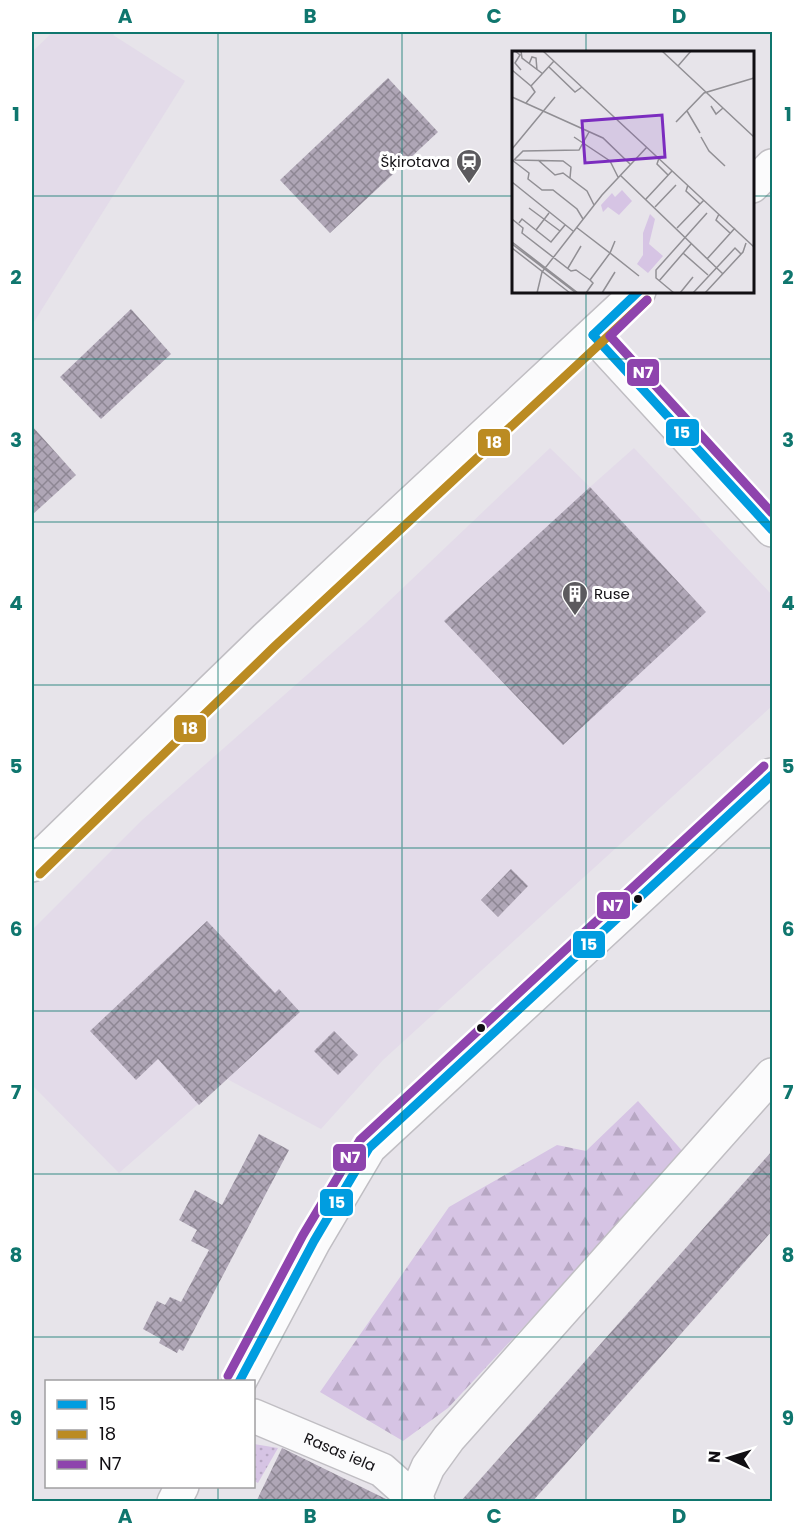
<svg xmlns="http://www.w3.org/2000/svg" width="804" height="1533" viewBox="0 0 804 1533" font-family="Poppins,sans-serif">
  <defs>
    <pattern id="grass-dots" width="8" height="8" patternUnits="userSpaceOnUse" patternTransform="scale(1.5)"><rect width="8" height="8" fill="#d6c4e4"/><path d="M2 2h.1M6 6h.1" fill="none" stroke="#b7a7c3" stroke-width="1.8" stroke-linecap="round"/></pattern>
    <pattern id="forest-firs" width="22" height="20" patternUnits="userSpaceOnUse" patternTransform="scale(1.5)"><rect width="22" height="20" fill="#d6c4e4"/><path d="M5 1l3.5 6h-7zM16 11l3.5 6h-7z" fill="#b7a7c3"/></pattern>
    <pattern id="building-cross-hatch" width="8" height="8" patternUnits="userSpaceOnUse" patternTransform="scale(1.5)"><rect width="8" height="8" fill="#afa6b6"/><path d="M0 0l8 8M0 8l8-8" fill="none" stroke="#8d8693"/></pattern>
  </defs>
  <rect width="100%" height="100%" fill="#e7e4ea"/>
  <g fill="#e3dbe9">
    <polygon points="53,32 116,32 113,35 185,81 32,325 32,52"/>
    <polygon points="550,448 590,487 634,448 772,595 772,706 383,1060 321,1129 227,1079 119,1173 32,1085 32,930 141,821 366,623"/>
  </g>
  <polygon fill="url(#grass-dots)" points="254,1444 278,1448 258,1483 254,1481"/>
  <polygon fill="url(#forest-firs)" points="638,1101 685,1154 448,1408 403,1441 320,1392 449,1207 557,1145 586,1151"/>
  <g fill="url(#building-cross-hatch)">
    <polygon points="388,78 438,132 330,233 280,180"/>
    <polygon points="131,309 171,354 101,419 60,377"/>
    <polygon points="32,426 76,475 32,515"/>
    <polygon points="590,487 706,612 563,745 444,621"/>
    <polygon points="511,869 528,886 498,917 481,900"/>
    <polygon points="207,921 275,993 279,989 300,1012 199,1105 158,1059 136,1080 90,1031"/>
    <polygon points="334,1031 358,1055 338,1075 314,1051"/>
    <polygon points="259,1134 289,1150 183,1351 179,1349 177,1353 159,1343 161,1339 143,1329 157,1301 165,1305 170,1297 181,1302 209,1250 191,1241 197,1230 179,1220 195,1190 222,1205"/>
    <polygon points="772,1151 772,1231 532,1502 460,1502"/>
    <polygon points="282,1448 388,1500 389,1502 256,1502"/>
  </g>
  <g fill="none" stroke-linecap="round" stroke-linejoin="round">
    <defs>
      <g id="minor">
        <polyline points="752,186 772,166"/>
        <polyline points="593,335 772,530"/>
        <polyline points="32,865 266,638 639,291"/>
        <polyline points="239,1382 314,1241 369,1148 772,775"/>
        <path id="s1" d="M254 1416 382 1470 418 1502"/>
        <polyline points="174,1502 182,1486"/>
        <polyline points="413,1502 428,1467 449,1438 772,1075"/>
      </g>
    </defs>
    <use href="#minor" stroke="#c0bec3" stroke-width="36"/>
    <use href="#minor" stroke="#fbfbfc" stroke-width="33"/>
    <defs>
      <g id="bus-1">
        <polyline points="593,335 772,530"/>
        <polyline points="593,335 639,291"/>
        <polyline points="239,1382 314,1241 369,1148 772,775"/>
      </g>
      <polyline id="bus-2" points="40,874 274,647 647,300"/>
      <g id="bus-3">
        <polyline points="647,300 610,336 772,513"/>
        <polyline points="228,1376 303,1235 360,1140 764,766"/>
      </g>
    </defs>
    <use href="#bus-1" stroke="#fff" stroke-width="14"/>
    <use href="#bus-2" stroke="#fff" stroke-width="14"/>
    <use href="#bus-3" stroke="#fff" stroke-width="14"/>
    <use href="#bus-1" stroke="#009de0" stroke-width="9"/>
    <use href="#bus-2" stroke="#bb8b22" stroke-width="9"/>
    <use href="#bus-3" stroke="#8e44ad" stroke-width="9"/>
  </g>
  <path fill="none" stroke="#0f766e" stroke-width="1.5" stroke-opacity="0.55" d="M218 32V1382M402 32V1502M586 32V52M32 196H513M752 196H772M586 291V1502M32 359H772M32 522H772M32 685H772M32 848H772M32 1011H772M32 1174H772M32 1337H772M218 1486V1502"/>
  <defs>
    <symbol id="station-pin" viewBox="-11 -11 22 30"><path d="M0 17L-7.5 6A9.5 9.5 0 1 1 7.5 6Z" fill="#5c5a5e" stroke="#fff"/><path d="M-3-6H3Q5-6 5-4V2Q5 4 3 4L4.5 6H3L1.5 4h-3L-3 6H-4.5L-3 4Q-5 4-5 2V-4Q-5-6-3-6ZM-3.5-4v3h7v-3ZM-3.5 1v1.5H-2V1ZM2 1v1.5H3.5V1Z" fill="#fff"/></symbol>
    <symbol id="building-pin" viewBox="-11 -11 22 30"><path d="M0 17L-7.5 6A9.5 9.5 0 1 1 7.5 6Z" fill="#5c5a5e" stroke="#fff"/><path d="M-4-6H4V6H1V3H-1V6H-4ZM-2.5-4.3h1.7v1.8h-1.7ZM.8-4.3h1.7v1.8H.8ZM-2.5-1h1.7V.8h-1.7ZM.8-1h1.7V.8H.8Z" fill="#fff"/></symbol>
  </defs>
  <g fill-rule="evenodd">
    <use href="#station-pin" x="454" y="147" width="30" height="40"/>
    <use href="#building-pin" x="560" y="579" width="30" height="40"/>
  </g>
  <g fill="#110f13" stroke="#fff" stroke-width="2">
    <circle cx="638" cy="899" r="5"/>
    <circle cx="481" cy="1028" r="5"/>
  </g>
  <g text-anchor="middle" stroke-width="6" stroke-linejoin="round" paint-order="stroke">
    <g font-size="15" fill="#110f13" stroke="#fff" text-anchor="end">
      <text x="450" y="167">Šķirotava</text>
      <text x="594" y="599" text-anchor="start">Ruse</text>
    </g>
    <g font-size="15" fill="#110f13" stroke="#fff">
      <text dy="5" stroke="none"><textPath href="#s1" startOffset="93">Rasas iela</textPath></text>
    </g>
  </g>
  <g transform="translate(512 51)">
    <rect width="242" height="242" fill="#e7e4ea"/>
    <path d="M138 163 143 168 137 193 151 205 136 222 125 213 131 204V182Z" fill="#d6c4e4"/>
    <path d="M110 139 120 150 107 164 96 156 91 161 89 154 100 142 103 146Z" fill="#d6c4e4"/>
    <path fill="none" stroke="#918f94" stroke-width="1.5" d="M3 0 8 4 3 12 9 19M9 0 10 7 31 23M31 0 242 196M150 0 242 86M17 13 20 6 24 7 25 19M166 15 179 0M37 16 63 41 70 36M0 19 19 35 42 10M0 46 91 87 118 113M14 52 23 41 19 35M199 55 204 63 211 57M175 60 188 82M164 71 192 42 242 27M62 86 98 110 106 126M189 86 197 100 213 115M0 98 43 46M147 107 145 113 156 124M0 109 17 122 16 128 30 139H41L65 158 71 168M3 109 51 110 59 116 58 127M26 109 43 124 51 122 75 140 82 154M1 110 11 100 67 99 77 81M108 124 211 223M0 131 61 180M176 134 174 140 188 153M134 148 160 120M143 156 164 134M17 157 48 180M207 163 204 169 218 182M0 168 11 177 10 182 59 220 64 219 78 229M7 172 10 168 39 191 53 174M64 176 98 202 103 190M165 177 192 149M24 179 37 162M0 191 66 242M0 193 64 242M0 197 58 242M171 202 196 224M195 208 223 177M56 217 69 195M147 230 179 193M25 242 30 221 90 144 135 96M74 242 81 232 78 229 98 202 127 225M90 242 103 221M162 242 144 227V219L195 162M168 242 181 226M181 242 223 197 229 203M193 242 231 201 234 192"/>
    <path fill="#7b2cbf" fill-opacity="0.15" stroke="#7b2cbf" stroke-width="3" d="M150 64 153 106 73 112 70 70Z"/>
    <rect width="242" height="242" fill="none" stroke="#110f13" stroke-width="3"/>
  </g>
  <g stroke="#fff" stroke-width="2">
    <rect x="626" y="358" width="34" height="29" rx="6" fill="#8e44ad"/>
    <rect x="665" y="418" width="35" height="29" rx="6" fill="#009de0"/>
    <rect x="477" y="428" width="34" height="29" rx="6" fill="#bb8b22"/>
    <rect x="173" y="714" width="34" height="29" rx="6" fill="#bb8b22"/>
    <rect x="596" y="891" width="35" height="29" rx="6" fill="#8e44ad"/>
    <rect x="572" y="930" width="34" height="29" rx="6" fill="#009de0"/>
    <rect x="332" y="1143" width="35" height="29" rx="6" fill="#8e44ad"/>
    <rect x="319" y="1188" width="35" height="29" rx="6" fill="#009de0"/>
  </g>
  <g font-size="16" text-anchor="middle" font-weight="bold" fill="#fff">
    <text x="643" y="378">N7</text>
    <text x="682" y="438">15</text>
    <text x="494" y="448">18</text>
    <text x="190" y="734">18</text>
    <text x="613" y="911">N7</text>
    <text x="589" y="950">15</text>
    <text x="350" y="1163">N7</text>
    <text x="337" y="1208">15</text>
  </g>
  <rect width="804" height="1533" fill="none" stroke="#ffffff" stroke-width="66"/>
  <rect x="45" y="1380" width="210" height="108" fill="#ffffff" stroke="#a09fa1" stroke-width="1.5"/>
  <rect x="57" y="1400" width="30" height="9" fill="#009de0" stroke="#a09fa1" stroke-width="1.5"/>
  <text x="99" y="1410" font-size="18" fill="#110f13">15</text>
  <rect x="57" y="1430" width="30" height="9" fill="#bb8b22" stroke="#a09fa1" stroke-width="1.5"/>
  <text x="99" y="1440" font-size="18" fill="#110f13">18</text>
  <rect x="57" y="1460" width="30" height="9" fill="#8e44ad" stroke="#a09fa1" stroke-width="1.5"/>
  <text x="99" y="1470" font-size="18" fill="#110f13">N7</text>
  <g transform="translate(729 1458) rotate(274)" stroke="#ffffff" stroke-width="4.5" paint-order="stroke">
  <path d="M0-4.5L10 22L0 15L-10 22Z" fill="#110f13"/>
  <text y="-9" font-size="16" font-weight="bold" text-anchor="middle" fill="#110f13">N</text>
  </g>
  <rect x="33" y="33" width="738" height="1467" fill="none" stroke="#0f766e" stroke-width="2"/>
  <g font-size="20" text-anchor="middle" font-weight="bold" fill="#0f766e">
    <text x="125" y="23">A</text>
    <text x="310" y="23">B</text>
    <text x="494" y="23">C</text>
    <text x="679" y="23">D</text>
    <text x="16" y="121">1</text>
    <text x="788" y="121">1</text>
    <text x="16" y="284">2</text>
    <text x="788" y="284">2</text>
    <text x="16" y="447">3</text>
    <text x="788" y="447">3</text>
    <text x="16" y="610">4</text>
    <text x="788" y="610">4</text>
    <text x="16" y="773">5</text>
    <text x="788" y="773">5</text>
    <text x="16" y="936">6</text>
    <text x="788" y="936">6</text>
    <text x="16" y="1099">7</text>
    <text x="788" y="1099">7</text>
    <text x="16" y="1262">8</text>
    <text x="788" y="1262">8</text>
    <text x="16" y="1425">9</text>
    <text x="788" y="1425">9</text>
    <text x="125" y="1523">A</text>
    <text x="310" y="1523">B</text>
    <text x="494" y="1523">C</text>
    <text x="679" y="1523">D</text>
  </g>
</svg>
